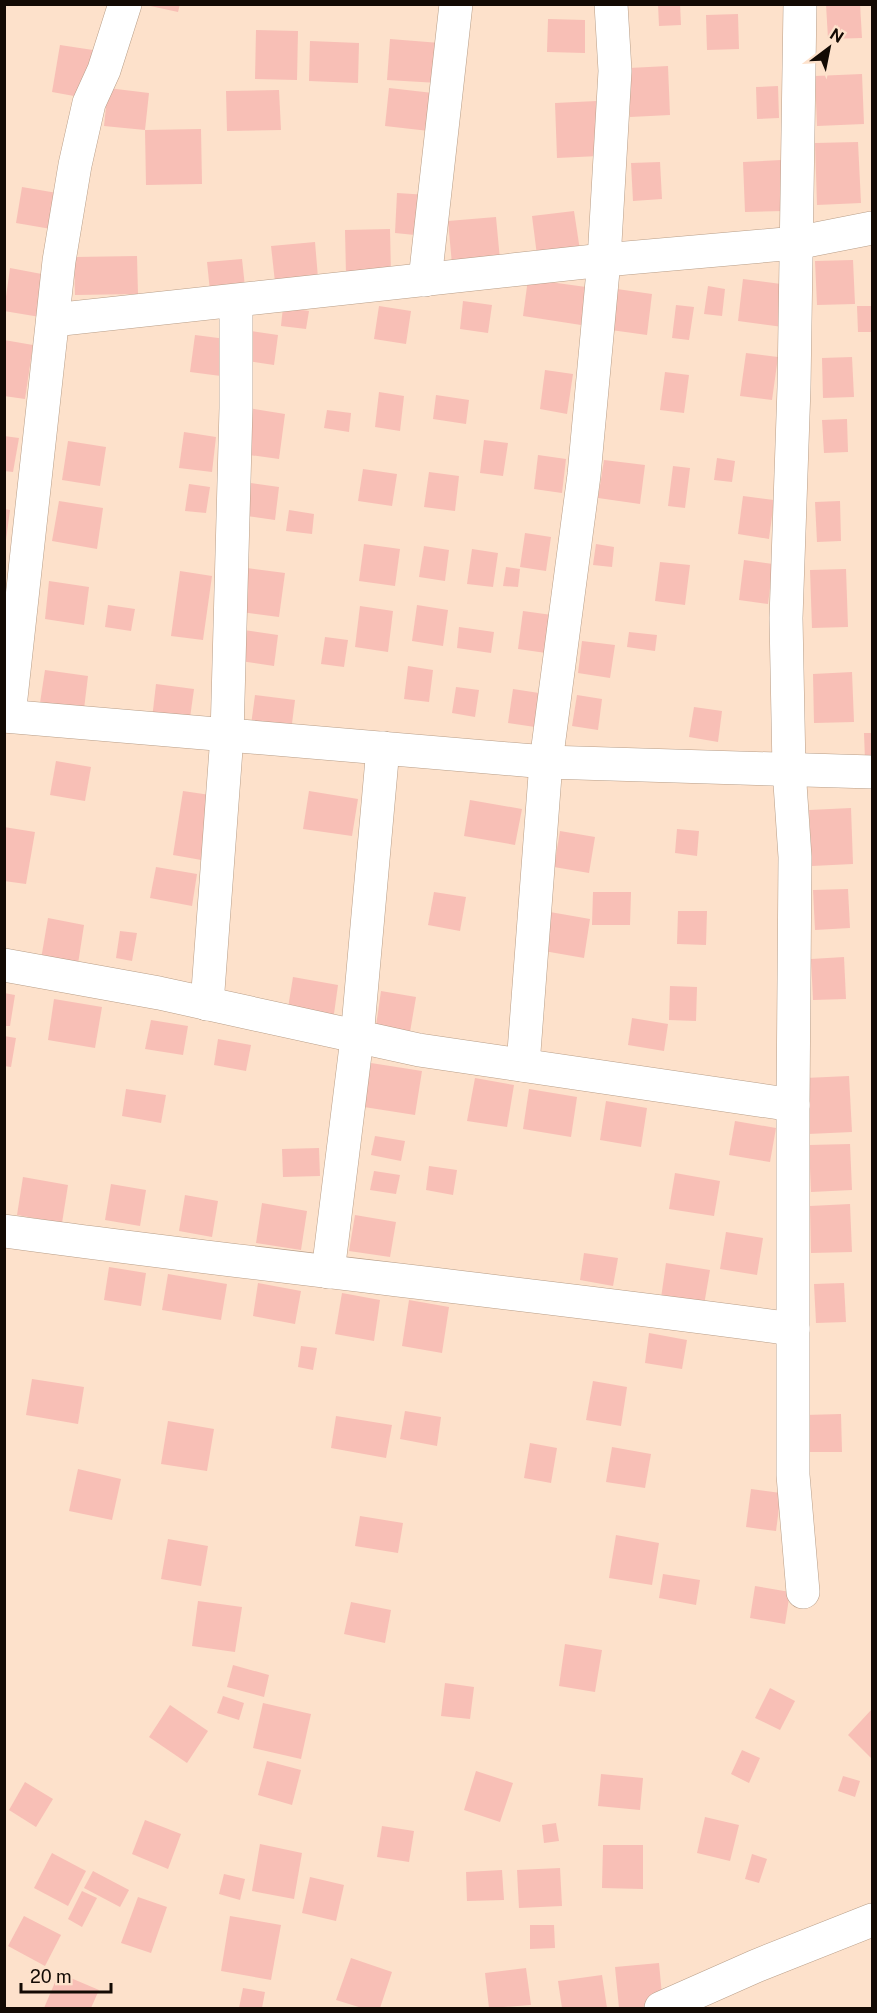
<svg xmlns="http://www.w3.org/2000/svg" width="877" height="2013" viewBox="0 0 877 2013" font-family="'Public Sans',sans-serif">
  <rect width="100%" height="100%" fill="#fde1cb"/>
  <g fill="#f8bfb6">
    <polygon points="141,4 180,4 178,12"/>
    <polygon points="658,4 680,4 681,25 659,26"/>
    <polygon points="826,4 860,4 862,38 828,39"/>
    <polygon points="738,14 739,49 707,50 706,15"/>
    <polygon points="548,19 585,20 585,53 547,52"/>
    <polygon points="256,30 298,31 297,80 255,79"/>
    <polygon points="390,39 440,43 438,83 387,80"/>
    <polygon points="310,41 359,43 358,83 309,81"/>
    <polygon points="60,45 93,50 85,98 52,92"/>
    <polygon points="668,66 670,115 630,117 629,68"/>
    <polygon points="862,74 864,124 817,126 815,76"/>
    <polygon points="778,86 779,118 757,119 756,87"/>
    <polygon points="108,88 149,93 145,130 104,126"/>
    <polygon points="389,88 433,93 429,131 385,126"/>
    <polygon points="279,90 281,130 227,131 226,91"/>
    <polygon points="597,101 599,156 557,158 555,103"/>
    <polygon points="201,129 202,184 146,185 145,130"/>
    <polygon points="858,142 861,203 817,205 815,143"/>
    <polygon points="781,160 784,211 745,212 743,162"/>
    <polygon points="660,162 662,199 633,201 631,163"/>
    <polygon points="22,187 57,193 51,229 16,223"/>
    <polygon points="397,193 428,195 425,236 395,233"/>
    <polygon points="574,211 581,257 538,263 532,216"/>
    <polygon points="496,217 500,260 452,264 448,221"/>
    <polygon points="390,229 391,274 346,274 345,230"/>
    <polygon points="315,242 318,278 275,282 271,246"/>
    <polygon points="137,256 138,294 75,295 74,257"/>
    <polygon points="242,259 245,287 210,291 207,262"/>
    <polygon points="853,260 855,304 817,305 815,261"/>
    <polygon points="10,268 47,275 40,317 4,311"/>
    <polygon points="528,279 586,287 581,325 523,316"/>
    <polygon points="743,279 789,285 783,327 738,321"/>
    <polygon points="708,286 725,289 722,316 704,314"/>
    <polygon points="617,289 652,294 647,335 611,330"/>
    <polygon points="463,301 492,305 488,333 460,329"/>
    <polygon points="676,305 694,307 689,340 672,338"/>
    <polygon points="379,306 411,311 406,344 374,339"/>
    <polygon points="857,306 872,306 872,332 858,332"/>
    <polygon points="283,307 309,311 306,329 281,326"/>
    <polygon points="251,331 278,335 274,365 247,361"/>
    <polygon points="195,335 226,339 221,376 190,372"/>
    <polygon points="4,340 33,345 25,399 4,396"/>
    <polygon points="746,353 778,357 772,400 740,396"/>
    <polygon points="852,357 854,397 823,398 822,358"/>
    <polygon points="545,370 573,374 567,414 540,409"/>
    <polygon points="665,372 689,375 684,413 660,410"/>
    <polygon points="379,392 404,396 400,431 375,427"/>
    <polygon points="436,395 469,400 466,424 433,419"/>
    <polygon points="248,408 285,414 279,459 242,454"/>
    <polygon points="327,410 351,413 349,432 324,428"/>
    <polygon points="847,419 848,452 824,453 822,420"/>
    <polygon points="184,432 216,437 212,472 179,468"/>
    <polygon points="4,436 19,438 13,472 4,471"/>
    <polygon points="484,440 508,443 503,476 480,473"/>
    <polygon points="68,441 106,447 100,486 62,480"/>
    <polygon points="538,455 566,459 562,493 534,489"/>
    <polygon points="717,458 735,461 732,482 714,480"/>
    <polygon points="604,460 645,465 640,504 598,498"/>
    <polygon points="673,466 690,468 685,508 668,506"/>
    <polygon points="363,469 397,474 392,506 358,501"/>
    <polygon points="429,472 459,476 455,511 424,507"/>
    <polygon points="244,482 279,487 275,520 239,515"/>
    <polygon points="189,484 210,487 206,513 185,511"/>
    <polygon points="743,496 774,500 769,539 738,534"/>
    <polygon points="59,501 103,508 97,549 52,541"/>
    <polygon points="840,501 841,541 817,542 815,502"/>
    <polygon points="4,509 10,510 6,540 4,540"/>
    <polygon points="289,510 314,514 312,534 286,531"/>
    <polygon points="525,533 551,537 546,571 520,567"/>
    <polygon points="364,544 400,549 395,586 359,581"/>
    <polygon points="596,544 614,547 612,567 593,565"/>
    <polygon points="424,546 449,550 445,581 419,577"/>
    <polygon points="472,549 498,553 493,587 467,584"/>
    <polygon points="744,560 773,564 768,604 739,600"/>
    <polygon points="660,562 690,565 685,605 655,601"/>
    <polygon points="506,567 520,569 518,587 503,586"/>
    <polygon points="247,568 285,573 279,617 241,612"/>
    <polygon points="846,569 848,627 812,628 810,570"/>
    <polygon points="180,571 212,576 203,640 171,636"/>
    <polygon points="49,581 89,587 84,625 45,619"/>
    <polygon points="108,605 135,609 131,631 105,627"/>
    <polygon points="417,605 448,610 443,646 412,641"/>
    <polygon points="360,606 393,611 388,652 355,647"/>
    <polygon points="523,611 559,616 553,654 518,649"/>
    <polygon points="459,627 494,632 491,653 457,648"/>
    <polygon points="244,630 278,635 274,666 240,661"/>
    <polygon points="629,632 657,635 655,651 627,647"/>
    <polygon points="325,637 348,640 344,667 321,664"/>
    <polygon points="582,641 615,645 610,678 578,673"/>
    <polygon points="408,666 433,670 429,702 404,699"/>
    <polygon points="45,670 88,676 84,709 40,703"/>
    <polygon points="852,672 854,722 814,723 813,674"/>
    <polygon points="156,684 194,689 189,725 152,719"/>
    <polygon points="456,687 479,690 475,717 452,713"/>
    <polygon points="513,689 539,693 535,727 508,723"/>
    <polygon points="255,695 295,700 291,731 251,725"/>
    <polygon points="577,695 602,699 598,730 572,726"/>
    <polygon points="694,707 722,711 718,742 689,737"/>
    <polygon points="864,733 872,733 872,759 865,760"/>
    <polygon points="56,761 91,767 85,801 50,795"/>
    <polygon points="183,791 217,796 207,861 173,855"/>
    <polygon points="309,791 358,799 352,836 303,829"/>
    <polygon points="470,800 522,809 515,845 464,836"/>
    <polygon points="851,808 853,864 812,866 809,810"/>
    <polygon points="4,827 35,832 26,884 4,881"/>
    <polygon points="677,829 699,831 697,856 675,853"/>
    <polygon points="560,831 595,837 589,873 554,867"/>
    <polygon points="156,867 197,874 192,906 150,898"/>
    <polygon points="848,889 850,928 815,930 813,890"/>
    <polygon points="434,892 466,897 460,931 428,925"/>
    <polygon points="593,892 631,892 630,925 592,925"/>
    <polygon points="678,911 707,911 706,945 677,944"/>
    <polygon points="550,912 590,919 584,958 544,951"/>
    <polygon points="48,918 84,925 78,964 41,959"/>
    <polygon points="120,931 137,933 132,961 116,958"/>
    <polygon points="844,957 846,999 813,1000 811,959"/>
    <polygon points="293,977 338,985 333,1021 287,1014"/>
    <polygon points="670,986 697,987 696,1021 669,1020"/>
    <polygon points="381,991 416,997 410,1032 376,1026"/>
    <polygon points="4,993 15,995 10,1026 4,1026"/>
    <polygon points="54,999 102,1007 95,1048 48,1040"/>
    <polygon points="632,1018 668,1024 664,1051 628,1045"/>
    <polygon points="151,1020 188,1026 183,1055 145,1049"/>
    <polygon points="4,1036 16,1038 11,1067 4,1066"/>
    <polygon points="218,1039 251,1045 246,1071 214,1065"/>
    <polygon points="371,1063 422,1071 415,1115 364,1107"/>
    <polygon points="849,1076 852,1132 808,1134 805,1078"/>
    <polygon points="475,1078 514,1085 507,1127 467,1121"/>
    <polygon points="126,1089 166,1095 161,1123 122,1116"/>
    <polygon points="529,1089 577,1097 571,1137 523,1129"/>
    <polygon points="606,1101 647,1108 641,1147 600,1140"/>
    <polygon points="735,1121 776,1128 770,1162 729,1155"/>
    <polygon points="375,1136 405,1141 401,1161 371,1155"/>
    <polygon points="850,1144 852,1190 811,1192 809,1145"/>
    <polygon points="319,1148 320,1176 283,1177 282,1149"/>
    <polygon points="429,1166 457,1170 453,1195 426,1190"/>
    <polygon points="374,1171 400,1175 396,1194 370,1190"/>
    <polygon points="675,1173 720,1181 714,1216 669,1209"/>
    <polygon points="23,1177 68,1185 62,1223 17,1215"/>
    <polygon points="111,1184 146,1190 140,1226 105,1220"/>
    <polygon points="185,1195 218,1201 212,1237 179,1231"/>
    <polygon points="262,1203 307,1211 301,1250 256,1243"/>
    <polygon points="850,1204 852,1252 811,1253 810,1206"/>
    <polygon points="355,1215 396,1222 390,1257 349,1251"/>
    <polygon points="726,1232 763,1238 757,1275 720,1269"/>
    <polygon points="584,1253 618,1258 613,1286 580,1280"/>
    <polygon points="666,1263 710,1270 704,1305 661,1298"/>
    <polygon points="109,1267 146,1273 141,1306 104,1300"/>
    <polygon points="168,1274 227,1284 221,1320 162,1310"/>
    <polygon points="258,1283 301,1291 295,1324 253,1316"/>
    <polygon points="844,1283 846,1322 816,1323 814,1284"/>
    <polygon points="342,1293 380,1300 374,1341 335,1334"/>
    <polygon points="409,1300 449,1307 442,1353 402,1346"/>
    <polygon points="649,1333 687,1340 682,1369 645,1363"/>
    <polygon points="301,1346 317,1348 313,1370 298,1367"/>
    <polygon points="32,1379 84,1387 78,1424 26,1415"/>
    <polygon points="593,1381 627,1387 621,1426 586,1420"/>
    <polygon points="405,1411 441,1417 437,1446 400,1439"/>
    <polygon points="841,1414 842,1452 806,1452 805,1415"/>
    <polygon points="336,1416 392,1425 386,1458 331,1448"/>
    <polygon points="168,1421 214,1429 207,1471 161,1464"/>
    <polygon points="530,1443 557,1448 551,1483 524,1478"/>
    <polygon points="612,1447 651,1454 645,1488 606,1482"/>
    <polygon points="78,1469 121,1479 112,1520 69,1511"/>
    <polygon points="751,1489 781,1493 776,1531 746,1527"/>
    <polygon points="360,1516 403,1523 398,1553 355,1546"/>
    <polygon points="616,1535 659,1543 652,1585 609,1578"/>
    <polygon points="168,1539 208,1546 201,1586 161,1579"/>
    <polygon points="663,1574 700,1580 696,1605 659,1598"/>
    <polygon points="755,1586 790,1592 785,1624 750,1618"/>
    <polygon points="198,1601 242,1607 235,1652 192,1646"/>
    <polygon points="351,1602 391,1610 385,1643 344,1634"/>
    <polygon points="565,1644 602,1650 595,1692 559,1686"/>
    <polygon points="233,1665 269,1675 264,1697 227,1687"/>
    <polygon points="445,1683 474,1687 470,1719 441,1716"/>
    <polygon points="770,1688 795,1701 780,1730 755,1718"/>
    <polygon points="223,1696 244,1703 239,1720 217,1713"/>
    <polygon points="263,1703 311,1714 301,1759 253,1748"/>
    <polygon points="170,1705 208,1731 187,1763 149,1737"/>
    <polygon points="872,1709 872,1759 848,1735"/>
    <polygon points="742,1750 760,1758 749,1783 731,1774"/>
    <polygon points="267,1761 301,1770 292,1805 258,1795"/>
    <polygon points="476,1771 513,1783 500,1822 464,1810"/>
    <polygon points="601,1774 643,1778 640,1810 598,1806"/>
    <polygon points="843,1776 860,1781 855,1797 838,1791"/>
    <polygon points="25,1782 53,1799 36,1827 9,1810"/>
    <polygon points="705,1817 739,1825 730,1861 697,1853"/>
    <polygon points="145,1820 181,1834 168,1869 132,1854"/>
    <polygon points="556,1823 559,1841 544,1843 542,1825"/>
    <polygon points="382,1826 414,1831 409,1862 377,1857"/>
    <polygon points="260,1844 302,1853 294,1899 252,1891"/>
    <polygon points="603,1845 643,1845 643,1889 602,1888"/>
    <polygon points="52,1853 86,1871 68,1906 34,1888"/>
    <polygon points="752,1854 767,1859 759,1883 745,1879"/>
    <polygon points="560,1868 562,1906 519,1908 517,1870"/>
    <polygon points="502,1870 504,1900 467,1901 466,1872"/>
    <polygon points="93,1871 129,1890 120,1907 84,1888"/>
    <polygon points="224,1874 245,1879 240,1900 219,1894"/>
    <polygon points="310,1877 344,1885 336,1921 302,1913"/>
    <polygon points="82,1891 97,1898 82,1927 68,1919"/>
    <polygon points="138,1897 167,1907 151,1953 121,1943"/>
    <polygon points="24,1916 61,1935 45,1966 8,1946"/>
    <polygon points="230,1916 281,1925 271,1980 221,1971"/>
    <polygon points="530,1925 554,1925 555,1948 530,1949"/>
    <polygon points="351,1958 392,1972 380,2008 362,2008 336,2000"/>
    <polygon points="659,1963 663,2006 619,2008 615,1967"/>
    <polygon points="526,1968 531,2005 489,2008 485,1973"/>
    <polygon points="59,1973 99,1990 91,2008 44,2008"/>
    <polygon points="602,1975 607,2008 562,2008 558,1981"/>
    <polygon points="243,1988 265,1992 262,2008 239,2008"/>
  </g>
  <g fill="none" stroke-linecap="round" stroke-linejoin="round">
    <defs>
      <g id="minor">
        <polyline points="800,4 794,387 786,618 789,769 795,857 793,1105 793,1475 803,1592"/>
        <polyline points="425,280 456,4"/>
        <polyline points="53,320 604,260 796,243 872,228"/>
        <polyline points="4,716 546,762 872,772"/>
        <polyline points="9,716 59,261 75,165 89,103 104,70 125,4"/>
        <polyline points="4,965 159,993 419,1050 793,1105"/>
        <polyline points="207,1004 227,736 236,408 236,301"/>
        <polyline points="523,1065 546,762 584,475 604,260 615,71 611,4"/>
        <path d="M4 1231C267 1267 530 1293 793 1329"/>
        <polyline points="328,1272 357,1038 383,748"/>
        <polyline points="661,2008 756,1966 872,1920"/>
      </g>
    </defs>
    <use href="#minor" stroke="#b89e88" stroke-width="34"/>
    <use href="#minor" stroke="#fff" stroke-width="33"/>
  </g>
  <rect width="877" height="2013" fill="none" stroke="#130a04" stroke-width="12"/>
  <g transform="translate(829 48) rotate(32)" stroke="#fde1cb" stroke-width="4.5" paint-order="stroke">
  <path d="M0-4.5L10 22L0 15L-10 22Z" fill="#130a04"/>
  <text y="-9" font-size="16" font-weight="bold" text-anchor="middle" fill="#130a04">N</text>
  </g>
  <path d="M21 1983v9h90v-9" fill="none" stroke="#130a04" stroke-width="3"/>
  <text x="30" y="1983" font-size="18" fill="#130a04" stroke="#fde1cb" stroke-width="4.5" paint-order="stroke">20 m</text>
</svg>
